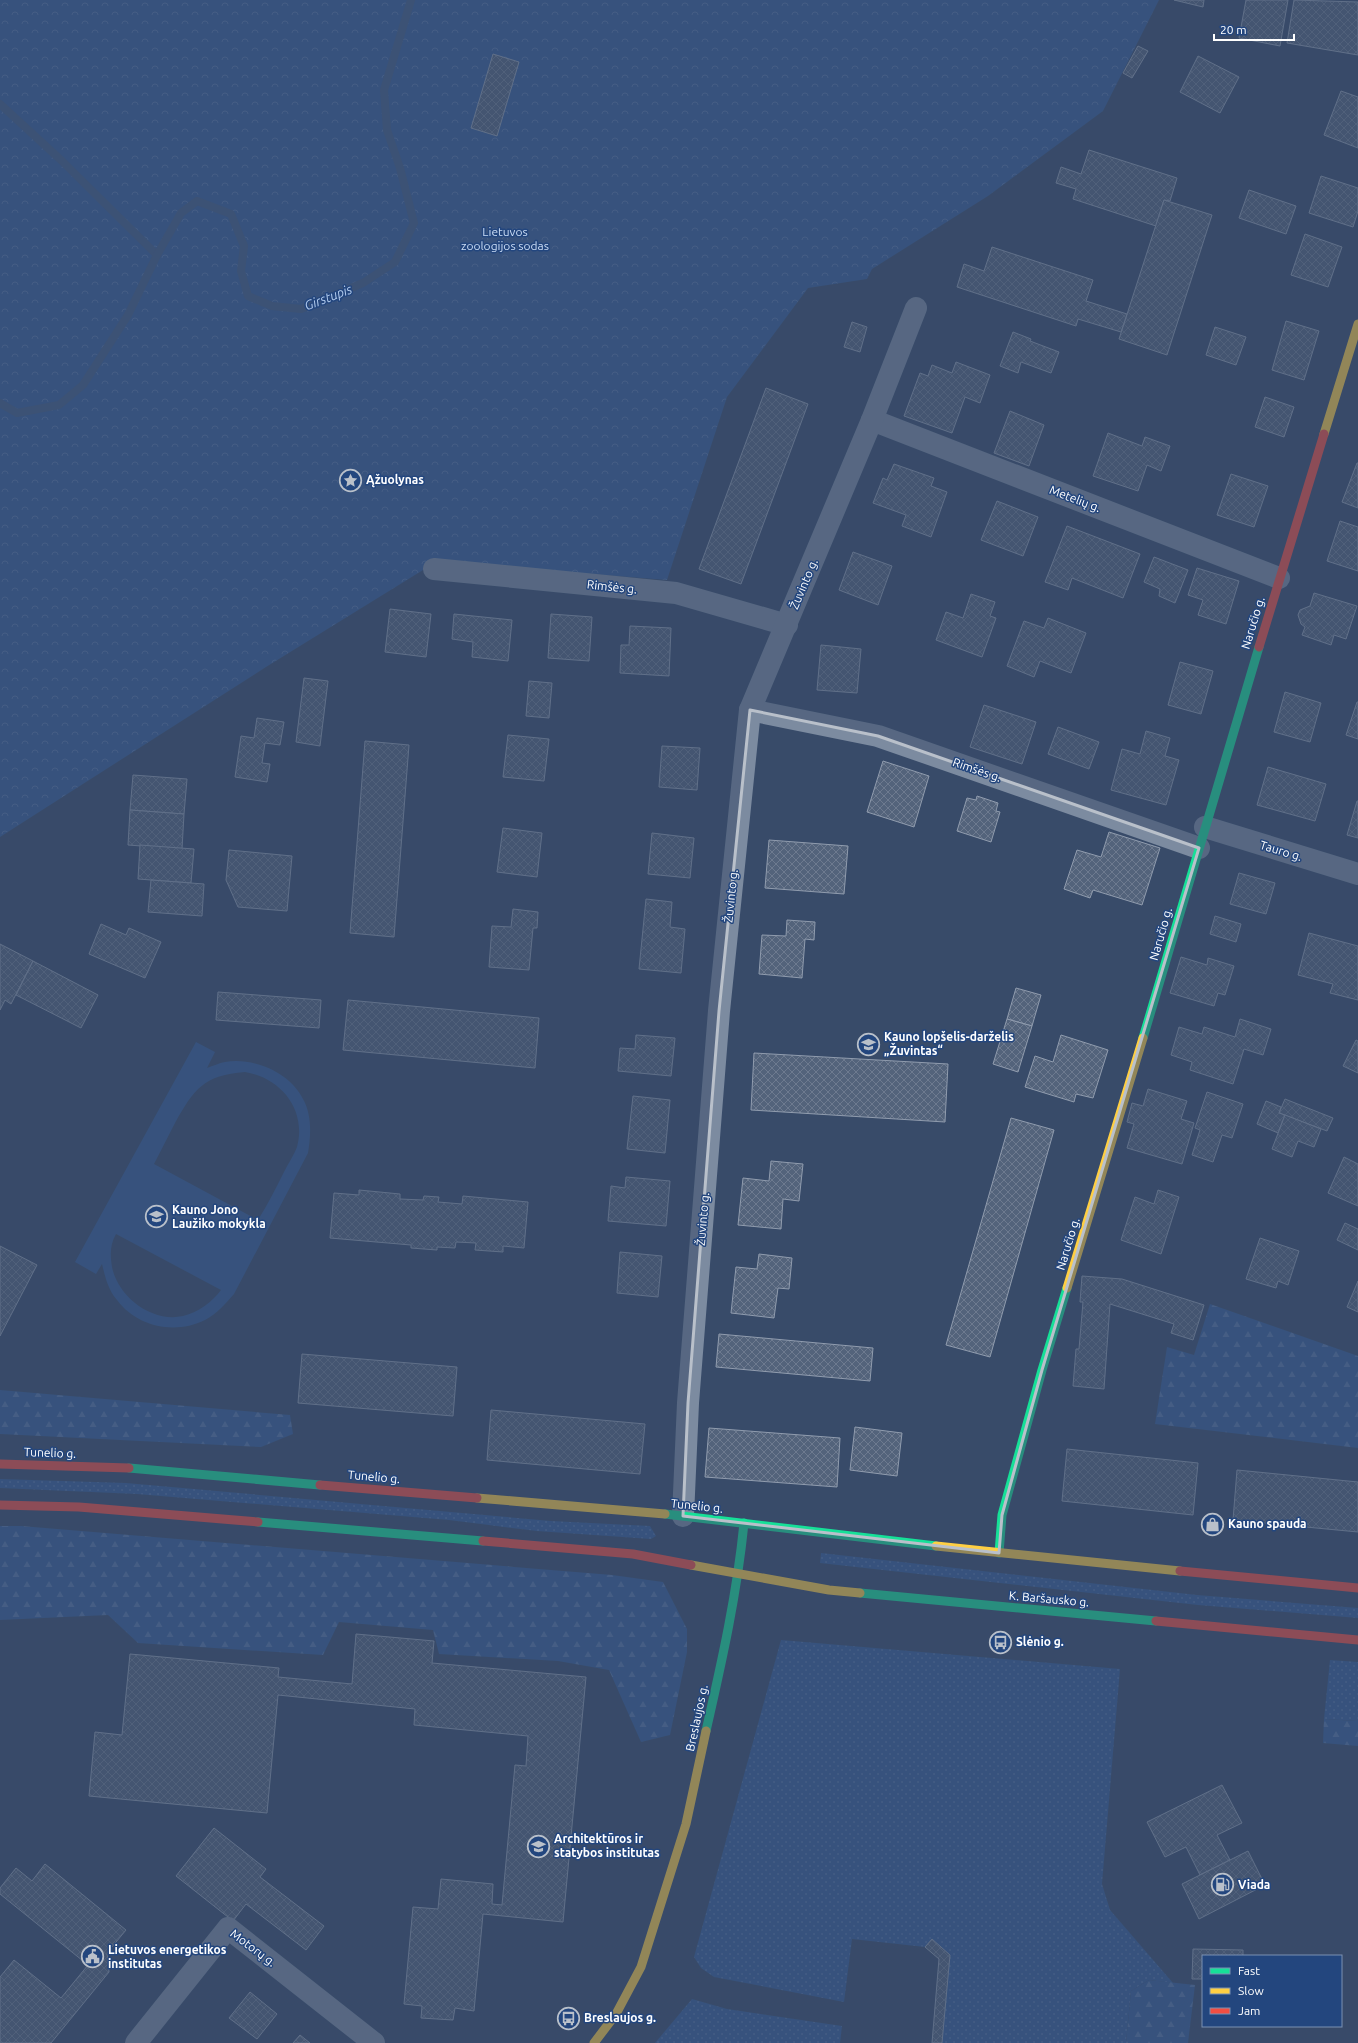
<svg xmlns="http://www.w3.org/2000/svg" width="1358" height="2043" viewBox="0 0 1358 2043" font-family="Ubuntu,sans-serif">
  <defs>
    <pattern id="grass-dots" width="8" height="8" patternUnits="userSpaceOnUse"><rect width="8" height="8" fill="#365c94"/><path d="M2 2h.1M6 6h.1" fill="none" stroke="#5474a4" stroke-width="1.8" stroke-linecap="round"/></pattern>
    <pattern id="forest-firs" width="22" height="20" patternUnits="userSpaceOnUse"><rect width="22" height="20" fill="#365c94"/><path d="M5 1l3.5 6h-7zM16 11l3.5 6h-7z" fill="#5474a4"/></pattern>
    <pattern id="park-crowns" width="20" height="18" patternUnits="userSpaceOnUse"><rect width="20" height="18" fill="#365c94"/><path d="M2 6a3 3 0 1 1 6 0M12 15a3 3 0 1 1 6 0" fill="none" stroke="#5474a4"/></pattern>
    <pattern id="building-cross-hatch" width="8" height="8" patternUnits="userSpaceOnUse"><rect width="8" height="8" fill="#53637b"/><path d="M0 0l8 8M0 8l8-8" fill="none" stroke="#6d7a8f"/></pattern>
  </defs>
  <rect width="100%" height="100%" fill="#384b69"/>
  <g fill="url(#grass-dots)">
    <polygon points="0,1479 126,1483 551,1521 650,1526 656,1536 651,1539 537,1531 449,1520 137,1494 0,1488"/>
    <polygon points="821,1553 1197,1595 1358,1608 1358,1618 1198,1605 820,1563"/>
    <polygon points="781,1640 1120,1669 1102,1884 1110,1910 1173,1983 1149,1980 1131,1991 1126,2043 942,2043 950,1955 932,1939 925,1947 852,1939 844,2002 714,1977 701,1968 694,1957"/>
    <polygon points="1330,1660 1358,1662 1358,1721 1324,1719"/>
    <polygon points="692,1999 727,2009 842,2026 840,2043 655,2043"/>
  </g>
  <g fill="url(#forest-firs)">
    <polygon points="1210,1304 1358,1356 1358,1448 1155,1424 1167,1347 1194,1355"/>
    <polygon points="0,1390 290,1415 293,1434 261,1447 0,1434"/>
    <polygon points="0,1526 21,1526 612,1575 663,1582 687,1629 687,1652 670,1735 641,1742 609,1670 558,1661 439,1654 433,1630 339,1622 323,1655 138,1643 108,1615 0,1620"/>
    <polygon points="1324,1719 1358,1721 1358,1746 1323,1743"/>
    <polygon points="1149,1980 1195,1985 1188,2043 1126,2043 1131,1991"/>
  </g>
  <polygon fill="url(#park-crowns)" points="0,0 1159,0 1103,111 988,196 872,269 867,279 808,288 727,397 667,580 436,562 266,667 0,837"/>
  <path fill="#365c94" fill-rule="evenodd" d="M196 1042 215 1052 207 1068C213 1066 219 1063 225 1062 253 1057 290 1072 303 1099 312 1115 311 1135 308 1153L234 1294C225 1304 217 1314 205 1320 175 1335 137 1327 117 1300 108 1290 105 1276 102 1264L96 1274 75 1262ZM245 1072C281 1078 307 1110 297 1147 294 1155 288 1164 284 1172 276 1188 268 1204 258 1220L154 1164C161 1150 168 1137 175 1123 194 1089 204 1075 245 1072ZM116 1234 221 1290C212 1302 199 1312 183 1316 152 1323 118 1297 112 1267 110 1254 110 1245 116 1234Z"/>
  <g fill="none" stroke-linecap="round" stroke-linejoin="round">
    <g stroke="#425b83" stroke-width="8">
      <polyline points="0,104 62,161 157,255"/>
      <polyline points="0,403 17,413 59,405 83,385 128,315 157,255 181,213 197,201 231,214 244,246 241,271 248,296 272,306 301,309 363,283 395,262 414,223 400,168 387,130 384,90 411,0"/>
    </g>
  </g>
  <g fill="url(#building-cross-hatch)" stroke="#909cae">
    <polygon points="1174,0 1204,0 1203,7"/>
    <polygon points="1246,0 1288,0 1280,46 1239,38"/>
    <polygon points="1294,0 1358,2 1358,55 1287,43"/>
    <polygon points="1138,46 1148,51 1132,78 1123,73"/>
    <polygon points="493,54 519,62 497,136 471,128"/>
    <polygon points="1198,56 1239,77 1220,113 1180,92"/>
    <polygon points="1341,91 1358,97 1358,148 1324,135"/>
    <polygon points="1089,150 1177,178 1170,201 1164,200 1156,226 1073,199 1076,189 1056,183 1061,167 1081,174"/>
    <polygon points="1321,176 1358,188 1358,211 1353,227 1309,213"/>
    <polygon points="1249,190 1296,206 1286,234 1239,218"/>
    <polygon points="1164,200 1212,215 1167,355 1119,339"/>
    <polygon points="1305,234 1342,247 1328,287 1291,275"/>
    <polygon points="992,247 1093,280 1086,301 1127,314 1121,332 1078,319 1076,326 957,287 964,264 984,271"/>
    <polygon points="1286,321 1319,331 1304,380 1272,370"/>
    <polygon points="852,322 867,327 860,352 844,347"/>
    <polygon points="1215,327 1246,337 1236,365 1206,355"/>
    <polygon points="1013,332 1031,339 1030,341 1059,352 1051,373 1021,362 1018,373 1000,366"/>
    <polygon points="956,362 990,375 980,403 965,397 952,433 904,416 920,373 928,376 932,365 952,373"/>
    <polygon points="766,388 808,404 741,584 699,569"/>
    <polygon points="1265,397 1294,407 1284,437 1255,427"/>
    <polygon points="1010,411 1044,425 1029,466 994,453"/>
    <polygon points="1108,433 1142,446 1145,437 1170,446 1161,471 1147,465 1138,491 1093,476"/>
    <polygon points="1357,463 1358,463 1358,508 1342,502"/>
    <polygon points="894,464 934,478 931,486 947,492 931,537 902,526 906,515 873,503 883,478 887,480"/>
    <polygon points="1231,474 1268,486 1254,527 1217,515"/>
    <polygon points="997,501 1038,517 1023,556 981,540"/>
    <polygon points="1340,521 1358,527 1358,571 1327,561"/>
    <polygon points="1067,526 1140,554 1123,598 1072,578 1068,590 1045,582"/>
    <polygon points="853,552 892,566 878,605 839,590"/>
    <polygon points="1154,557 1188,570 1175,603 1159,596 1160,589 1144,582"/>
    <polygon points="1197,568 1239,581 1226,624 1198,615 1203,600 1188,595"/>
    <polygon points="1314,593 1357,606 1346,639 1334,635 1331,645 1302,635 1305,627 1301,624 1298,615 1300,610 1310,606"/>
    <polygon points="971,594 995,602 990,616 996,618 982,657 936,640 946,612 963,618"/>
    <polygon points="390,609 431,614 426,657 385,652"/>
    <polygon points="454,614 512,620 508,661 472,657 473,642 452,639"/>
    <polygon points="551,614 592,617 589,661 548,658"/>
    <polygon points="1048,618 1086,633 1071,673 1040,661 1034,677 1007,666 1024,621 1044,628"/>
    <polygon points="630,626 671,628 669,676 620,673 621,645 629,645"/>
    <polygon points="821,645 861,649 857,693 817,690"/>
    <polygon points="1180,662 1213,671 1201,714 1168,705"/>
    <polygon points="304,678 328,681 320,746 296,742"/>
    <polygon points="529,681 552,683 549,718 526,716"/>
    <polygon points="1285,692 1321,703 1310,742 1274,732"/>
    <polygon points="1357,702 1358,702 1358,739 1346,735"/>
    <polygon points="984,705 1036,722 1022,764 970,747"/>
    <polygon points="257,718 284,722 280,745 265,743 262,763 270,764 267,782 235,777 241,736 254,738"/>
    <polygon points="1058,727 1099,742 1089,769 1048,754"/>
    <polygon points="1146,731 1170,738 1165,756 1179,760 1166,805 1111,790 1122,749 1140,754"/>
    <polygon points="508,735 549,739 544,781 503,777"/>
    <polygon points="365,741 409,745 394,937 350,933"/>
    <polygon points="662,746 700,748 697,790 659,787"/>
    <polygon points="883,761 929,776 914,827 867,812"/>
    <polygon points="1268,767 1326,784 1315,821 1257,805"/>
    <polygon points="133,775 187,779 184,814 130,810"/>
    <polygon points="977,796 998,803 996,811 1000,812 991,842 957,831 967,798 976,800"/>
    <polygon points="1357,801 1358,801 1358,838 1347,835"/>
    <polygon points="130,810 184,814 182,849 128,845"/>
    <polygon points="503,828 542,833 537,877 497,872"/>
    <polygon points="1109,832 1160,848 1142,905 1093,890 1090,898 1064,889 1077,850 1101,857"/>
    <polygon points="652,833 694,838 690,878 648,874"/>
    <polygon points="769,840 848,846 844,894 765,888"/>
    <polygon points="140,845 194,849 191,883 138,879"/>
    <polygon points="229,850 292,856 287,911 238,907 226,880"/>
    <polygon points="1239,873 1275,883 1266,914 1230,904"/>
    <polygon points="151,880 204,884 202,916 148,912"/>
    <polygon points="646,899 672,902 670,927 685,929 681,973 639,969"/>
    <polygon points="513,909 538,912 537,928 533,928 529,970 489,967 492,926 511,927"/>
    <polygon points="1215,916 1241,924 1236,942 1210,934"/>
    <polygon points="787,920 815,922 814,940 805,939 802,978 759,974 762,935 786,936"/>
    <polygon points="101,924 126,935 129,928 161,942 145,978 89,954"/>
    <polygon points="1309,933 1358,946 1358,1000 1330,993 1333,984 1298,975"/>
    <polygon points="0,944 33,961 11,1004 5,1000 0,1010"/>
    <polygon points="1181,957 1207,965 1208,958 1234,966 1225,995 1218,993 1214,1006 1170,993"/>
    <polygon points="33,961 98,995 81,1028 16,995"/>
    <polygon points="1016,988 1041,995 1032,1026 1007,1019"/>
    <polygon points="218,992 321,1000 319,1028 216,1020"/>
    <polygon points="348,1000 539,1018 535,1068 343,1050"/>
    <polygon points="1007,1019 1032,1026 1018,1072 993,1064"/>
    <polygon points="1240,1019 1271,1029 1263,1055 1244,1049 1233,1084 1190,1070 1192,1062 1171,1055 1179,1027 1202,1034 1204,1027 1235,1037"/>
    <polygon points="636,1035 675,1038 671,1076 618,1071 620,1048 635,1049"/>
    <polygon points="1061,1035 1108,1050 1093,1098 1076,1094 1074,1102 1025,1087 1035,1056 1053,1062"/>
    <polygon points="1356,1040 1358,1041 1358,1073 1343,1066"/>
    <polygon points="754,1053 948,1064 945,1122 751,1110"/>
    <polygon points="1148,1089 1187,1101 1181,1119 1194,1123 1182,1164 1127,1148 1134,1124 1127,1122 1132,1103 1143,1106"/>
    <polygon points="1207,1092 1243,1104 1232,1138 1222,1135 1213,1162 1192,1155 1200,1130 1195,1128"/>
    <polygon points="633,1096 670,1100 665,1153 627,1149"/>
    <polygon points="1285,1099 1333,1118 1327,1131 1279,1113"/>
    <polygon points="1266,1101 1281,1107 1279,1113 1285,1115 1278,1133 1257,1124"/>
    <polygon points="1285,1115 1321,1129 1314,1147 1298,1141 1292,1157 1272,1149"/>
    <polygon points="1011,1118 1054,1130 990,1357 946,1345"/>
    <polygon points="1344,1157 1358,1164 1358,1206 1328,1193"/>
    <polygon points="771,1161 803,1164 799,1201 783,1199 781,1229 738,1225 743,1178 769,1181"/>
    <polygon points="626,1177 670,1181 666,1226 608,1221 611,1186 625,1188"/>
    <polygon points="359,1190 400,1194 400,1199 423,1200 424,1196 439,1197 438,1202 462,1204 463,1196 528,1202 524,1248 503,1246 503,1252 475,1250 476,1243 456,1242 455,1248 437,1247 437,1250 411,1248 411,1245 330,1238 334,1193 359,1195"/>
    <polygon points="1158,1190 1179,1197 1161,1254 1121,1240 1135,1197 1154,1204"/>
    <polygon points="1345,1223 1358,1229 1358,1250 1337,1240"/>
    <polygon points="1260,1238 1299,1251 1288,1285 1278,1281 1276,1288 1246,1279"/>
    <polygon points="0,1246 37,1265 0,1336"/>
    <polygon points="620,1252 662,1256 658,1297 617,1293"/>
    <polygon points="759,1254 792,1258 789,1289 778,1288 774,1318 731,1313 736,1267 757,1269"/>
    <polygon points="1082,1276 1122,1279 1204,1305 1193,1340 1171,1333 1174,1324 1110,1304 1104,1389 1073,1386 1076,1349 1079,1349 1083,1302 1080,1302"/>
    <polygon points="1358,1281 1358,1312 1347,1307"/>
    <polygon points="719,1334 873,1348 870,1381 716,1367"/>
    <polygon points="302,1354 457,1367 453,1416 298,1403"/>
    <polygon points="491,1410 645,1424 640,1474 487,1460"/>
    <polygon points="855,1427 902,1433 897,1476 850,1470"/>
    <polygon points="709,1428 840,1438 837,1487 705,1477"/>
    <polygon points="1067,1449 1198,1463 1193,1515 1062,1501"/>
    <polygon points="1237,1470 1358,1482 1358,1532 1233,1520"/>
    <polygon points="1207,1518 1220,1519 1219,1531 1206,1530"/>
    <polygon points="356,1634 434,1641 432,1663 586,1677 563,1922 483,1914 474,2011 455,2008 453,2020 421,2018 422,2006 404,2004 413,1907 438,1909 441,1879 493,1884 492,1904 502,1905 515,1765 526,1766 528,1736 414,1725 415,1709 278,1695 267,1813 89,1796 95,1732 122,1735 130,1654 279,1668 278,1677 352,1684"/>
    <polygon points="1222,1785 1242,1823 1217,1835 1230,1860 1200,1875 1186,1847 1165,1857 1147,1822"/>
    <polygon points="214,1828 266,1869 260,1877 324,1926 306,1950 246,1904 233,1921 176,1876"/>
    <polygon points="1248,1851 1265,1885 1199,1919 1182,1884"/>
    <polygon points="45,1864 126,1930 107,1953 109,1972 51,2043 0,2043 0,1977 14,1960 61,1998 88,1965 0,1894 0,1888 16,1868 32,1881"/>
    <polygon points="932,1939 950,1955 942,2043 932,2043 939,1959 925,1947"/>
    <polygon points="1193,1949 1243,1950 1243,1956 1203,1956 1203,1979 1192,1979"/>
    <polygon points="250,1992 277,2014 257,2039 229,2018"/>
    <polygon points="300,2035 310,2043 293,2043"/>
  </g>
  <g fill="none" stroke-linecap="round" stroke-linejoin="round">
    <g stroke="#7c8ba0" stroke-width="22">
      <polyline points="872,420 1279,578"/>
      <polyline points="434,569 676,593 787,625"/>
      <polyline points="750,710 878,736 1199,848"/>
      <polyline points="1205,827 1358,874"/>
      <polyline points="683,1516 688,1403 719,1011 750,710 872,420 916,308"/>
      <polyline points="136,2043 228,1928 374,2043"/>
    </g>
    <g stroke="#16e098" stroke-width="9">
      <polyline points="1143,1038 1259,647"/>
      <polyline points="129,1468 320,1485"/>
      <polyline points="665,1514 936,1546"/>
      <polyline points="258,1522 483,1541"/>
      <polyline points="999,1553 1002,1515 1042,1370 1067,1288"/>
      <polyline points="860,1593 1156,1621"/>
      <path d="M706 1731C722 1661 737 1594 744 1523"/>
    </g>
    <g stroke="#ffcf43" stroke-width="9">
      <polyline points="1324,434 1358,324"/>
      <polyline points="1067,1288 1143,1038"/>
      <polyline points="477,1498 665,1514"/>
      <polyline points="936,1546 1180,1571"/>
      <polyline points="691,1565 829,1590 860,1593"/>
      <polyline points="594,2043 616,2014 641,1967 686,1824 706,1731"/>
    </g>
    <g stroke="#f24e42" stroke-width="9">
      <polyline points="1259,647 1324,434"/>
      <polyline points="0,1464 129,1468"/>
      <polyline points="320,1485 477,1498"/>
      <polyline points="0,1505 79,1507 258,1522"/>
      <polyline points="483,1541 633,1554 691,1565"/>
      <polyline points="1180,1571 1358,1588"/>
      <polyline points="1156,1621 1358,1640"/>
    </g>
  </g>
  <path d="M0 0H1358V2043H0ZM750 710 878 736 1199 848 1042 1370 1002 1515 999 1553 683 1516 688 1403 719 1011Z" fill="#384b69" fill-opacity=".55" fill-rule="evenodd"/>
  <path fill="none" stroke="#b9c0ca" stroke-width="3" stroke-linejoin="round" d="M750 710 878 736 1199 848 1042 1370 1002 1515 999 1553 683 1516 688 1403 719 1011Z"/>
  <defs>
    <symbol id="sight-ring" viewBox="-11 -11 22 22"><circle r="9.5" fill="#23467e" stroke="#b9c0ca" stroke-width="1.5"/><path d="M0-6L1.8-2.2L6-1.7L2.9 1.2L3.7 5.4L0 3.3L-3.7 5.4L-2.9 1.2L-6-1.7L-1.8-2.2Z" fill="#b9c0ca"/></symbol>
    <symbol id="school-ring" viewBox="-11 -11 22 22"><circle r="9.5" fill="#23467e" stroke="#b9c0ca" stroke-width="1.5"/><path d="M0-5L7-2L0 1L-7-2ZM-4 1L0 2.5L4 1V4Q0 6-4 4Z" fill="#b9c0ca"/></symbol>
    <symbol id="shop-ring" viewBox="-11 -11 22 22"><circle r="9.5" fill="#23467e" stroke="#b9c0ca" stroke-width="1.5"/><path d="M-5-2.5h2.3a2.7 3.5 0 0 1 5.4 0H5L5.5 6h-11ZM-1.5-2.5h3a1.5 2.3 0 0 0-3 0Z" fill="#b9c0ca"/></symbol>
    <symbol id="bus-ring" viewBox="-11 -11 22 22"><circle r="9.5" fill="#23467e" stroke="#b9c0ca" stroke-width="1.5"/><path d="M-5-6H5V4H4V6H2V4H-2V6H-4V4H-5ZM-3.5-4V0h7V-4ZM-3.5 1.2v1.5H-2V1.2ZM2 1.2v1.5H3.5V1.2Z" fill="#b9c0ca"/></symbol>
    <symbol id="university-ring" viewBox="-11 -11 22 22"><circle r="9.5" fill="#23467e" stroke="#b9c0ca" stroke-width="1.5"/><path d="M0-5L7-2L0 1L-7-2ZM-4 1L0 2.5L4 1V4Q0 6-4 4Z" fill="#b9c0ca"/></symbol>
    <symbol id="fuel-ring" viewBox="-11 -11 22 22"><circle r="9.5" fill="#23467e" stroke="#b9c0ca" stroke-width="1.5"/><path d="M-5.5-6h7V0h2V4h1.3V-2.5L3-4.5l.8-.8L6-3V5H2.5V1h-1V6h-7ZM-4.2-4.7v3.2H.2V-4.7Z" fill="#b9c0ca"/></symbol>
    <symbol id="civic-ring" viewBox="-11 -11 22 22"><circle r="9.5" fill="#23467e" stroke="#b9c0ca" stroke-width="1.5"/><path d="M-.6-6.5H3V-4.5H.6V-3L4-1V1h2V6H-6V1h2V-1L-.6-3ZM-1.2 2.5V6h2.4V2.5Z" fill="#b9c0ca"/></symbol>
  </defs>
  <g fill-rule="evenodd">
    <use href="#sight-ring" x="338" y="468" width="25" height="25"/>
    <use href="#school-ring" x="856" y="1032" width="25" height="25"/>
    <use href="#school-ring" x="144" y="1204" width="25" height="25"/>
    <use href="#shop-ring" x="1200" y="1512" width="25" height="25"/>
    <use href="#bus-ring" x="988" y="1630" width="25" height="25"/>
    <use href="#university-ring" x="526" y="1834" width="25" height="25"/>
    <use href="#fuel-ring" x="1210" y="1872" width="25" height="25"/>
    <use href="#civic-ring" x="80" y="1944" width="25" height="25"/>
    <use href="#bus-ring" x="556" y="2006" width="25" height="25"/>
  </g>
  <g text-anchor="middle" stroke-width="3" stroke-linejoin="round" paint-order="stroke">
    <g font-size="12" fill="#cadcf5" stroke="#23467e">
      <text x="505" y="236">Lietuvos<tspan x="505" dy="14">zoologijos sodas</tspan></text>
    </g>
    <g font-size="12" font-weight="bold" fill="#fff" stroke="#23467e" text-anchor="start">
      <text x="366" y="484">Ąžuolynas</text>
      <text x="884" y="1041">Kauno lopšelis-darželis<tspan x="884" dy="14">„Žuvintas“</tspan></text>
      <text x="172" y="1214">Kauno Jono<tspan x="172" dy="14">Laužiko mokykla</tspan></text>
      <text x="1228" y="1528">Kauno spauda</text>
      <text x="1016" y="1646">Slėnio g.</text>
      <text x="554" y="1843">Architektūros ir<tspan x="554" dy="14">statybos institutas</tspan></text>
      <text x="1238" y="1889">Viada</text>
      <text x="108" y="1954">Lietuvos energetikos<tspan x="108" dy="14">institutas</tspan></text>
      <text x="584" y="2022">Breslaujos g.</text>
    </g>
    <g font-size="12" fill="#fff" stroke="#23467e">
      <text transform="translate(1075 499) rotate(21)" y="4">Metelių g.</text>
      <text transform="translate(804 584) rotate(-67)" y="4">Žuvinto g.</text>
      <text transform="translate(612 587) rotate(6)" y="4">Rimšės g.</text>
      <text transform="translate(1253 623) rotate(-73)" y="4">Naručio g.</text>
      <text transform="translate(977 770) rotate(19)" y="4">Rimšės g.</text>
      <text transform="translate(1281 851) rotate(17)" y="4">Tauro g.</text>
      <text transform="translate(731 896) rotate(-84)" y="4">Žuvinto g.</text>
      <text transform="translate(1161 934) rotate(-74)" y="4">Naručio g.</text>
      <text transform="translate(703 1219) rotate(-85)" y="4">Žuvinto g.</text>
      <text transform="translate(1068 1244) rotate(-73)" y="4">Naručio g.</text>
      <text transform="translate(50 1453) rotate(2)" y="4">Tunelio g.</text>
      <text transform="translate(374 1477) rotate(5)" y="4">Tunelio g.</text>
      <text transform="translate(697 1506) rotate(6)" y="4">Tunelio g.</text>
      <text transform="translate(1049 1599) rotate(5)" y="4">K. Baršausko g.</text>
      <text transform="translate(697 1718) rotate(-78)" y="4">Breslaujos g.</text>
      <text transform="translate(253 1948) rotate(37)" y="4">Motorų g.</text>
    </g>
    <g font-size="13" font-style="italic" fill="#b2cbee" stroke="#23467e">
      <text transform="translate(328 297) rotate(-21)" y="5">Girstupis</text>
    </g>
  </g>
  <rect x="1202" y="1955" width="140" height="72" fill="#23467e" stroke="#7b90b2"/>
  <rect x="1210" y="1968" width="20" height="6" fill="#16e098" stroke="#7b90b2"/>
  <text x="1238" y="1975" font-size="12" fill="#ffffff">Fast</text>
  <rect x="1210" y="1988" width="20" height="6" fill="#ffcf43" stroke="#7b90b2"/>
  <text x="1238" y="1995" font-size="12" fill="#ffffff">Slow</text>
  <rect x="1210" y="2008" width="20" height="6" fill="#f24e42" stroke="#7b90b2"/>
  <text x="1238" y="2015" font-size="12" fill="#ffffff">Jam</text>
  <path d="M1214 34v6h80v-6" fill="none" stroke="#ffffff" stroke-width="2"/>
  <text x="1220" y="34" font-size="12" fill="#ffffff" stroke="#23467e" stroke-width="3" paint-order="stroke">20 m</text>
</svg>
